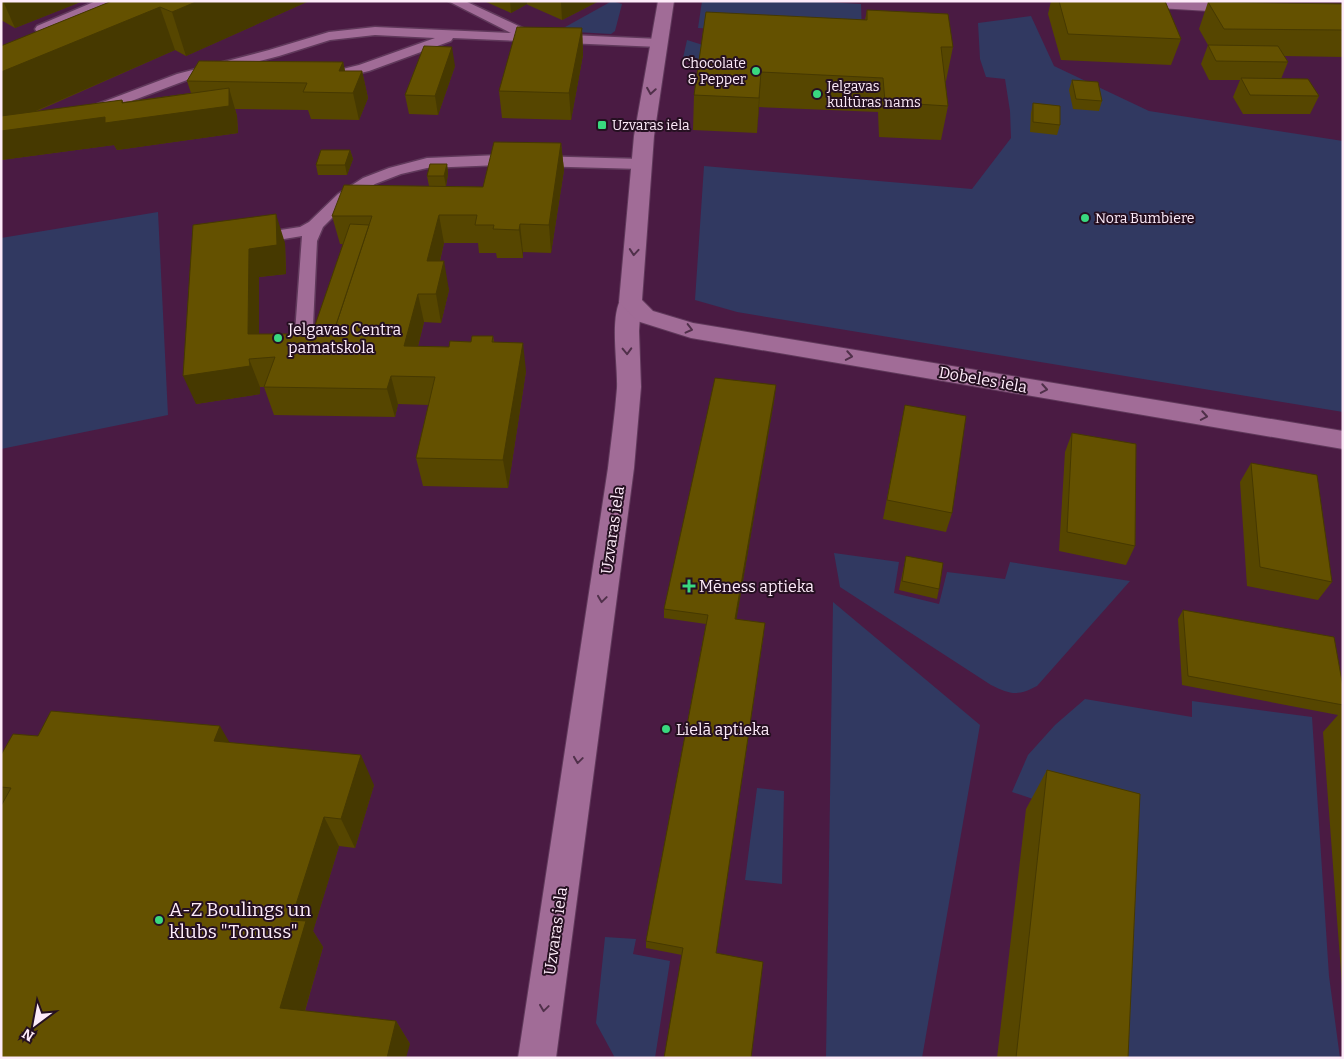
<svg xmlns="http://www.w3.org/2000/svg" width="1344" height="1059" viewBox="0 0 1344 1059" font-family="Bitter,serif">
  <rect width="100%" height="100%" fill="#4a1b43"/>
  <g fill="#313961">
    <polygon points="612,1 622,4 615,31 611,34 558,31"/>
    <polygon points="702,1 807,1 861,4 862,36 698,28"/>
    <polygon points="1031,16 1054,66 1149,111 1343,141 1343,412 737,312 695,300 704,166 972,189 1011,138 1010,111 1005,79 986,77 980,59 978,23"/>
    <polygon points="687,40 706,46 703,61 683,58"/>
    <polygon points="158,212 168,415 1,449 1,238"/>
    <path d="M834 553 899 562 894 593 939 604 947 572 1005 579 1010 562 1130 581 1037 686C1018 696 1011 695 991 685L840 587Z"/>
    <polygon points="833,602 980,725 922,1058 826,1058"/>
    <polygon points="1085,699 1192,717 1192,701 1312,717 1329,976 1340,1058 1111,1058 1125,830 1012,792 1028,755 1055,725"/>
    <polygon points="757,788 784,791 782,884 745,880"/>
    <polygon points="605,937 636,939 633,954 670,961 655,1058 615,1058 596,1023"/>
  </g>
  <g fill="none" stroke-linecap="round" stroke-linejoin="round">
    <defs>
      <g id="service">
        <polygon points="96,1 114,1 113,4 47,32 37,32 35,29 37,26"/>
        <polygon points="448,1 465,1 525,29 526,33 659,39 666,43 659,47 453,38 451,41 369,71 323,82 318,81 316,78 318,75 359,65 435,38 375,35 330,40 279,56 187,80 97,114 87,114 85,111 87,108 177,74 269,50 329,32 375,27 511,33"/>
        <polygon points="500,155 641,159 646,161 649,164 646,167 641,169 500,165 427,168 401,174 375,184 350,200 323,227 317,241 312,347 309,351 303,353 297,351 294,347 302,236 254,244 248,243 246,239 248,235 300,227 309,222 338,194 363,178 389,168 427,158"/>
      </g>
      <polygon id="minor" points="1115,1 1214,1 1250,4 1252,8 1250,12 1244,13 1123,6 1117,5"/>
      <path id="tertiary" d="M630 295 638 297 641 302 639 331 641 387 634 468 556 1058H518L608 468C611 441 615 415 617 388 618 364 609 316 622 297Z"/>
      <polygon id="secondary" points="658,1 674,1 654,136 642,300 653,311 693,323 1343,431 1343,449 691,338 637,321 619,302 634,136"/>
    </defs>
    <use href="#service" stroke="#60395b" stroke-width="3"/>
    <use href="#minor" stroke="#60395b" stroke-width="2"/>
    <use href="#tertiary" stroke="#60395b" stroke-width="2"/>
    <use href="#secondary" stroke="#60395b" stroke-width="2"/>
    <use href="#service" fill="#a16c97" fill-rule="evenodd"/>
    <use href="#minor" fill="#a16c97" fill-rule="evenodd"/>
    <use href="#tertiary" fill="#a16c97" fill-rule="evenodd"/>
    <use href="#secondary" fill="#a16c97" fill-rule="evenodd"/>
  </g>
  <g fill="#564600">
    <polygon points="1,1 83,1 15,28 1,20"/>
    <polygon points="112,1 309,1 186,56 175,50 35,112 122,100 123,102 191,93 187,81 199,61 343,62 345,71 362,71 368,98 359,120 311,119 308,110 235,109 237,116 238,133 117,150 114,145 1,160 1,46"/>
    <polygon points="484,1 599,1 562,20 528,5 527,4 511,13"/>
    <polygon points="1051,1 1165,1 1181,39 1171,65 1061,60 1048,14"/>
    <polygon points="1208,2 1343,4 1343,57 1284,56 1288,62 1281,79 1319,96 1310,114 1243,114 1233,97 1240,80 1209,80 1201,64 1208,45 1199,29"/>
    <polygon points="867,10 953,47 946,81 945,81 948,106 941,140 879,137 878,112 759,107 757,133 693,130 694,95 865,20"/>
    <polygon points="582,28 583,55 571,120 502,118 499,91"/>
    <polygon points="455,66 438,115 409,114 405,95"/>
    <polygon points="1072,80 1102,101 1099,111 1073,109 1069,90"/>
    <polygon points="1033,103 1060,125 1057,135 1030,132 1031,113"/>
    <polygon points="561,143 564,170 551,253 523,252 523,258 497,258 496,253 479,253 478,243 444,243 440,261 449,290 441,323 424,322 418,346 449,347 493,336 494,342 526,371 508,488 423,486 416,458 429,405 398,404 395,417 274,415 264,387 260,387 260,394 196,404 193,225 285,243 286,274 259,277 259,334 312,334 343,244 340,244 332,216 429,186 427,176 447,164 448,174 446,186 483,187"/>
    <polygon points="350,150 353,159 347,175 318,175 316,165"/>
    <polygon points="775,395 736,619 764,632 716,953 682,955 646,948 646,941 706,624 664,618 664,609"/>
    <polygon points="905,405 952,513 946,532 883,519"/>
    <polygon points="1072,433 1135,546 1126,565 1059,551 1065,452"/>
    <polygon points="1251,463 1332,582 1318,600 1247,586 1240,482"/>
    <polygon points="906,556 939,589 937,599 899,590"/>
    <polygon points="1183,610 1343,687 1343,999 1323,732 1338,715 1182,685 1178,619"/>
    <polygon points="38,736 229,742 374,785 355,848 339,846 313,931 323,947 305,1011 396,1021 410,1044 1,1058 2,804 1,802 1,755"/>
    <polygon points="1047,770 1128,1058 997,1058 1026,809"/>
  </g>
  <g fill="#463900">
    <polygon points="3,1 83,1 15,28"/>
    <polygon points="198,1 309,1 186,56 172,12"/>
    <polygon points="510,1 527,1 527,4 511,13"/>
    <polygon points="562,1 599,1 562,20 561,2"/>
    <polygon points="160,7 175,50 1,126 1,72"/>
    <polygon points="582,28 583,55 571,120 569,93"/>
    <polygon points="452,47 455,66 438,115 435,96"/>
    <polygon points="343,62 349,89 339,71"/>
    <polygon points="362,71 368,98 359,120 353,93"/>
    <polygon points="761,72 759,107 757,133 759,98"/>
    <polygon points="229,88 237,116 238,133 117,150 114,145 1,160 1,131 122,103 122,100 130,119"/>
    <polygon points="561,143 564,170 551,253 549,225"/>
    <polygon points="350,150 353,159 347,175 345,165"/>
    <polygon points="447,164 448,174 446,186 444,176"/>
    <polygon points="276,214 285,243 286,274 259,277 259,358 248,334 249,249"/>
    <polygon points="439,215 444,243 433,289 427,261"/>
    <polygon points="520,224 523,252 523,258 519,230"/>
    <polygon points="444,261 449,290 441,323 436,294"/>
    <polygon points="418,294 424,322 411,374 404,346"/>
    <polygon points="523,343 526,371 508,488 503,460"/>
    <polygon points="249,359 260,387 260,394 196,404 183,376"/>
    <polygon points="391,376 398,404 395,417 387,389"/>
    <polygon points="776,385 775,395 735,628 735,619"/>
    <polygon points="220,726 238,757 214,741"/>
    <polygon points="361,755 374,785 355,848 341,819"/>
    <polygon points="324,817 339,846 313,931 323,947 299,1031 280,1008 291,920"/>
    <polygon points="396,1021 410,1044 406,1058 387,1058"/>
  </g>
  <g fill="#645100" stroke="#463900">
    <polygon points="112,1 198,1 172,12 160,7 1,72 1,46"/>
    <polygon points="1059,1 1165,1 1181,39 1068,34"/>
    <polygon points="1208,2 1343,4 1343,30 1224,29"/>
    <polygon points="867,10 948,14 953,47 941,47 948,106 885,102 883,78 761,72 759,98 694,95 706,12 867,20"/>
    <polygon points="517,27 582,28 569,93 499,91"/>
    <polygon points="1208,45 1278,46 1288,62 1216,61"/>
    <polygon points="424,46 452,47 435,96 405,95"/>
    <polygon points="199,61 343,62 339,71 362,71 353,93 303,92 307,83 187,81"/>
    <polygon points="1241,78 1308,79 1319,96 1250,95"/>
    <polygon points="1072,80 1098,82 1102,101 1076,99"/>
    <polygon points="229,88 229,106 105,123 105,117 1,131 1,116 122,100 122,103"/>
    <polygon points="1033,103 1060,106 1060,125 1033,122"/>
    <polygon points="494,142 561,143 549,225 520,224 519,230 493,229 494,225 475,225 477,215 439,215 427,261 444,261 436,294 418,294 404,346 449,347 450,341 471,342 472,336 493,336 492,342 523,343 503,460 416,458 435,377 391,376 387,389 264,387 275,357 249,359 250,366 183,376 193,225 276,214 277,245 249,249 248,334 333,334 372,216 332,216 344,185 483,187"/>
    <polygon points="321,150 350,150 345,165 316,165"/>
    <polygon points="430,164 447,164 444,176 427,176"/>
    <polygon points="350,224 369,225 333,334 312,334"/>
    <polygon points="715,378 776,385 735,619 765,623 716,953 763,962 751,1058 664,1058 683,948 646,941 708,615 664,609"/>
    <polygon points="905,405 966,416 952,513 887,500"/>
    <polygon points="1072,433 1136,444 1135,546 1067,532"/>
    <polygon points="1251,463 1317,475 1332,582 1260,567"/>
    <polygon points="906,556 943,563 939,589 902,581"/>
    <polygon points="1183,610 1334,637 1343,687 1343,705 1188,676"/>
    <polygon points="51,711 220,726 214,741 361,755 341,819 324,817 291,920 306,921 280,1008 396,1021 387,1058 1,1058 1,806 11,788 1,787 1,755 13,734 38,736"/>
    <polygon points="1047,770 1140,794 1128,1058 1016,1058"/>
  </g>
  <defs><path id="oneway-chevron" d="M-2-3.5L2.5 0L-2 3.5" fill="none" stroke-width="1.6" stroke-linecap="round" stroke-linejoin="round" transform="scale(1.25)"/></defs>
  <g stroke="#50304a">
    <use href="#oneway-chevron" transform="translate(651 91) rotate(99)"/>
    <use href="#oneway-chevron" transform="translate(634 252) rotate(95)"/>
    <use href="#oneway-chevron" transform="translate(689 329) rotate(14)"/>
    <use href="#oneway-chevron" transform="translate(627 351) rotate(88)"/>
    <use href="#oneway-chevron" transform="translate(849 356) rotate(10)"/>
    <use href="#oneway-chevron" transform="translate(1044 389) rotate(10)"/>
    <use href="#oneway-chevron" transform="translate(1204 416) rotate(10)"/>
    <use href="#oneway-chevron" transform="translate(602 599) rotate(98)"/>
    <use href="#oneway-chevron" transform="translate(578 760) rotate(98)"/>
    <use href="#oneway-chevron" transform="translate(544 1008) rotate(98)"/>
  </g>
  <g fill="#39d87f" stroke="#251021" stroke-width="2">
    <circle cx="756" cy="71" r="5"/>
    <circle cx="817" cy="94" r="5"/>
    <rect x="597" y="120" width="10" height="10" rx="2.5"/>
    <circle cx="1085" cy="218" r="5"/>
    <circle cx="278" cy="338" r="5"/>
    <path d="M686.5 578.5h5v5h5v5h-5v5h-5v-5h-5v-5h5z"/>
    <circle cx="666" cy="729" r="5"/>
    <circle cx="159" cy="920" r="5"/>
  </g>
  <g text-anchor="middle" stroke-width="4" stroke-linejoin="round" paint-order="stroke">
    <g font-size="14" fill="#fdebf9" stroke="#251021" text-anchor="start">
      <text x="746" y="68" text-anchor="end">Chocolate<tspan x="746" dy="16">&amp; Pepper</tspan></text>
      <text x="827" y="91">Jelgavas<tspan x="827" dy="16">kultūras nams</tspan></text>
      <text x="612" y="130">Uzvaras iela</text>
      <text x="1095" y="223">Nora Bumbiere</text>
    </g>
    <g font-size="16" fill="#fdebf9" stroke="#251021" text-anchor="start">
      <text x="288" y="335">Jelgavas Centra<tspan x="288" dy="18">pamatskola</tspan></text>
      <text x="699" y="592">Mēness aptieka</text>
      <text x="676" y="735">Lielā aptieka</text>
    </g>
    <g font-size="16" fill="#fdebf9" stroke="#251021">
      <text transform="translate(983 379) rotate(10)" y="6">Dobeles iela</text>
      <text transform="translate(612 530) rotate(-82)" y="6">Uzvaras iela</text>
      <text transform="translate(555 931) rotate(-82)" y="6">Uzvaras iela</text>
    </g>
    <g font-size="19" fill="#fdebf9" stroke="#251021" text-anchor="start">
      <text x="169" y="916">A-Z Boulings un<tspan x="169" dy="22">klubs "Tonuss"</tspan></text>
    </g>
  </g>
  <rect width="1344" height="1059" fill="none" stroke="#fdebf9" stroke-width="5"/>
  <g transform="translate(35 1024) rotate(212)" stroke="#251021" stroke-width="4" paint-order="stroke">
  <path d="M0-4L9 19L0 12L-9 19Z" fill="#fdebf9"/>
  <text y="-8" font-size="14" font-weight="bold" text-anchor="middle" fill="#fdebf9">N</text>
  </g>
</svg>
